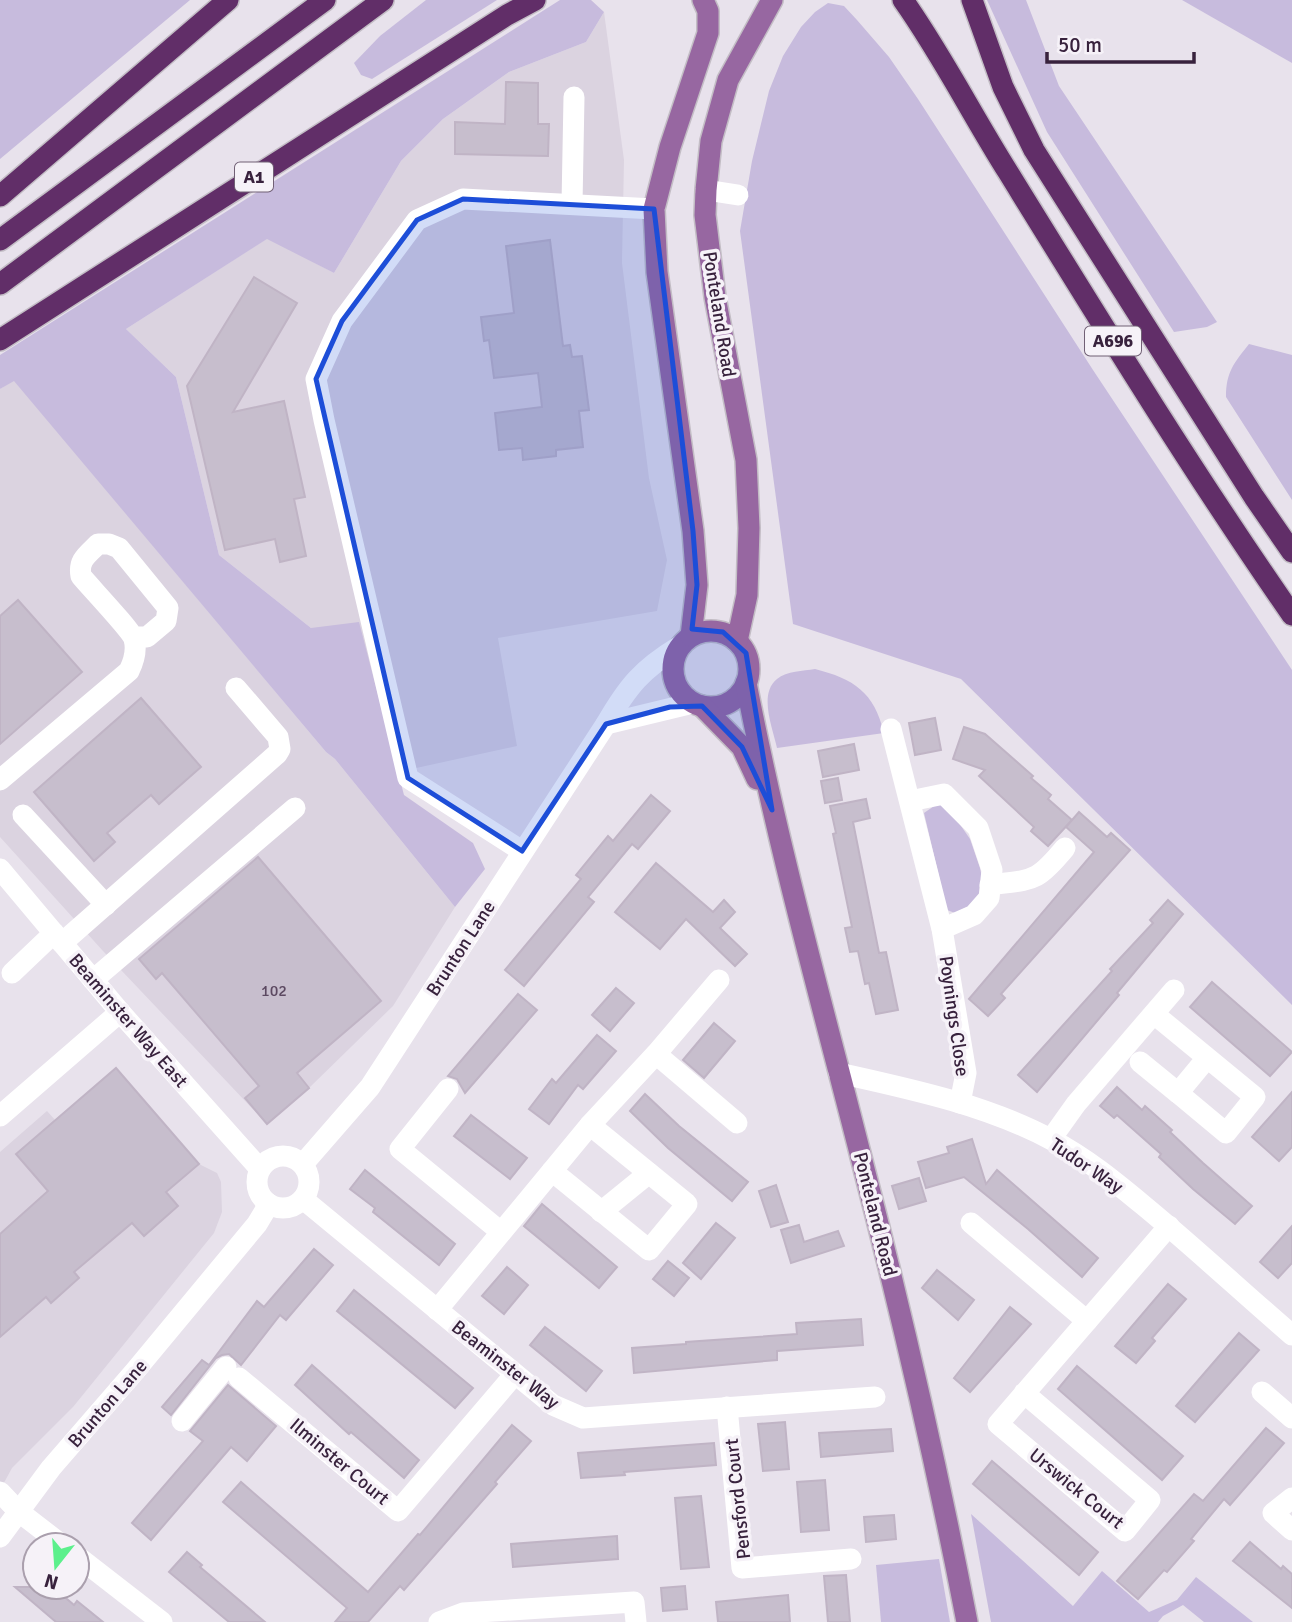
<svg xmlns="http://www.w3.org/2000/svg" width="1292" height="1622" viewBox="0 0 1292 1622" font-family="Signika,sans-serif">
  <rect width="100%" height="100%" fill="#e8e2ec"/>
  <g fill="#dbd3e0">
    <polygon points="604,12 624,160 622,263 649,478 667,560 657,611 498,638 517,746 398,772 311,628 219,555 176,377 126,329 268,238 334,273 401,161 443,119 509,72 586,42"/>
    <polygon points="14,380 326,752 335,759 455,907 393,1006 309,1088 267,1124 103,951 0,837 0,389"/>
    <polygon points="116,1068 199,1164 217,1173 221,1182 222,1212 214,1233 73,1407 12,1468 0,1490 0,1152 47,1111 55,1120"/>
  </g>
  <g fill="#c7bbdd">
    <polygon points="0,0 190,0 0,159"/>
    <polygon points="426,0 497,0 372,79 361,75 354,63 380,36"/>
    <polygon points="560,0 591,0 604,12 586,42 509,72 443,119 401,161 334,273 267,239 126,329 176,377 219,555 311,628 359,622 404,795 473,843 485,869 455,907 335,759 326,752 14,381 0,389 0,355"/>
    <polygon points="987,0 1026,0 1059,86 1217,322 1207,327 1174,332 1047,132"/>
    <polygon points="1182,0 1292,0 1292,63"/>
    <polygon points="828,3 844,6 857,20 889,57 918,99 1093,370 1292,670 1292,1005 961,679 793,624 740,231 752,161 769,91 783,56 801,27 815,12"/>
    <path d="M1249 344 1292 355V500L1226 397C1226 372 1234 363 1249 344Z"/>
    <path d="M815 669C854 679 874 692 884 733L777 748C773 729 758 694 777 679 787 671 803 671 815 669Z"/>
    <polygon points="937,804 946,804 970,839 980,868 985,891 981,900 955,913 947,910 924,813"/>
    <polygon points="971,1514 1073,1606 1102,1571 1149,1612 1177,1600 1196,1577 1253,1622 1204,1622 1183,1605 1163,1616 1158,1622 991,1622"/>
    <polygon points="939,1559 950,1622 881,1622 876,1565"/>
  </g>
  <g fill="#c7becd" stroke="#c0b4c5" stroke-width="2">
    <polygon points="506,82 538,83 538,124 549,124 548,156 455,154 455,122 505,124"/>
    <polygon points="550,240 563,346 570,345 572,357 582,356 589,410 579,411 583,447 556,450 556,456 523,460 522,448 499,450 495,413 542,407 538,373 494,378 489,340 484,341 481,317 514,313 506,246"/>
    <polygon points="254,277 297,303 233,412 284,401 305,497 294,499 306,556 280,562 275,539 225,550 187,386"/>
    <polygon points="18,600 82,672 0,744 0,616"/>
    <polygon points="141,698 201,767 159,804 151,795 107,833 115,842 94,861 34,792"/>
    <polygon points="935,718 941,750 915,755 909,723"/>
    <polygon points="964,727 985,734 1033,776 1031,778 1051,795 1048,799 1072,820 1048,846 1031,831 1034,827 979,776 985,770 953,759"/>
    <polygon points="854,744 859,770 823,777 818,751"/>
    <polygon points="838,778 842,800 825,803 821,781"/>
    <polygon points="651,795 670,811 638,849 632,844 588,897 594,902 524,986 505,970 581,879 576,875 608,836 613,841"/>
    <polygon points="866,799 870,818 853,822 879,953 886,952 898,1010 876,1014 869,983 865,984 858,951 850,952 845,928 852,927 833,834 836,833 830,806"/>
    <polygon points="1079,812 1107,837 1111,833 1130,850 1001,994 1005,998 988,1016 969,999 1094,852 1066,827"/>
    <polygon points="258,857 381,1001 297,1073 309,1088 267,1124 245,1098 259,1086 162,973 156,979 139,959"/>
    <polygon points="656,863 713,912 724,900 735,912 720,928 747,954 735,966 686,919 660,949 615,912"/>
    <polygon points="1168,900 1183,914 1117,993 1119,995 1037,1092 1018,1075 1112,971 1110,969 1153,923 1150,920"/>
    <polygon points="1212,982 1292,1052 1270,1076 1190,1007"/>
    <polygon points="616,988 634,1003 610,1031 592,1015"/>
    <polygon points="518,994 537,1010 465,1093 457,1079 448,1076"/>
    <polygon points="714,1023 735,1041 704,1078 683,1060"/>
    <polygon points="597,1035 616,1051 583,1089 578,1085 549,1124 529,1109 552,1079 556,1083"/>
    <polygon points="116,1068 199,1164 166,1192 178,1206 144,1236 132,1223 74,1272 79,1278 51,1303 46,1297 0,1337 0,1234 48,1191 16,1154"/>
    <polygon points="1117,1087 1142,1110 1145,1106 1172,1130 1170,1132 1203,1163 1252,1206 1235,1224 1193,1189 1159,1157 1161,1154 1117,1115 1114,1118 1100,1106"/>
    <polygon points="1292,1092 1292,1147 1279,1161 1252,1137"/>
    <polygon points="645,1094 679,1126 748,1182 732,1201 668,1148 630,1111"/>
    <polygon points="471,1115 527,1158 510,1179 454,1136"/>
    <polygon points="972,1139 986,1184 997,1170 1098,1258 1082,1277 1028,1229 964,1177 926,1188 918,1162 949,1153 947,1147"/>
    <polygon points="365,1170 455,1244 439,1265 373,1212 375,1208 350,1189"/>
    <polygon points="919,1178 926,1201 899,1209 892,1186"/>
    <polygon points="776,1185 788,1222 771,1227 759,1191"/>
    <polygon points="542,1204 617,1267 599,1288 524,1226"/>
    <polygon points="716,1223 735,1238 701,1279 683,1263"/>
    <polygon points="799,1225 804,1242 838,1231 844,1246 791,1263 781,1230"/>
    <polygon points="1292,1226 1292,1263 1278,1278 1260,1262"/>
    <polygon points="314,1249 333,1265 286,1320 280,1315 241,1365 229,1354 222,1355 216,1358 171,1415 162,1407 202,1360 209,1365 257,1301 264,1307"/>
    <polygon points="668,1261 689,1278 674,1296 653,1279"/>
    <polygon points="507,1267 528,1285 504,1314 482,1296"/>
    <polygon points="937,1270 974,1300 958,1320 922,1288"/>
    <polygon points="1168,1284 1186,1299 1152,1338 1155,1341 1136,1363 1115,1346"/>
    <polygon points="354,1290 473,1388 455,1408 337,1311"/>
    <polygon points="1010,1307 1031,1324 970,1392 954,1378"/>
    <polygon points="861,1319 863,1345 777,1351 777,1360 634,1373 632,1348 686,1344 686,1342 797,1334 796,1323"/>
    <polygon points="545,1327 602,1371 586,1391 530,1345"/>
    <polygon points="1239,1333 1259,1350 1195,1422 1176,1406"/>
    <polygon points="312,1365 419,1460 404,1478 351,1432 349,1434 295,1385"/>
    <polygon points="1077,1366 1183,1456 1162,1480 1058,1389"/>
    <polygon points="228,1385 276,1426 247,1461 231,1447 151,1540 132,1523 203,1441 190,1431"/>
    <polygon points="785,1422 789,1469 763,1471 758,1424"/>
    <polygon points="512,1425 531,1441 495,1482 497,1484 404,1590 400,1586 368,1622 335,1622 347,1608 223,1502 241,1482 368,1592 418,1534 420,1535"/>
    <polygon points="1266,1428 1284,1443 1230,1505 1224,1499 1191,1539 1194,1541 1167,1572 1164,1570 1138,1599 1117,1581 1194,1494 1203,1501"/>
    <polygon points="891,1429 893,1451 821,1457 819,1433"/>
    <polygon points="714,1443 716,1465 624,1472 625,1475 581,1478 578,1453"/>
    <polygon points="992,1461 1098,1552 1079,1575 973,1484"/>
    <polygon points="825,1480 829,1530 801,1532 797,1482"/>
    <polygon points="701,1496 709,1567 681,1569 675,1498"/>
    <polygon points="894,1515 896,1539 866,1542 864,1517"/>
    <polygon points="617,1536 618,1559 513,1567 511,1544"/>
    <polygon points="1250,1542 1281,1569 1283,1566 1292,1574 1292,1608 1233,1561"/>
    <polygon points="187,1552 202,1565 200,1567 265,1622 229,1622 169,1572"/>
    <polygon points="846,1575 850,1622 828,1622 824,1576"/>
    <polygon points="685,1586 687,1609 663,1611 661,1588"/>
    <polygon points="15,1587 53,1587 74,1605 77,1601 103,1622 56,1622"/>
    <polygon points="788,1595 790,1622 718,1622 716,1602"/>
  </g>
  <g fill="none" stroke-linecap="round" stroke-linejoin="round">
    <defs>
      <g id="major">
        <circle cx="711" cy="669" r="38"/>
        <polyline points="691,636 697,585 693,531 657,272 654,209 670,147 708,33 708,11 703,0"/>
        <polyline points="737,641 747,595 749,528 746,460 715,297 705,215 706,190 711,141 728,80 772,0"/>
        <path d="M746 683C777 843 821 1000 861 1157 901 1311 937 1466 967 1622"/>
        <polyline points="702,706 742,747 757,779"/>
      </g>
      <g id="highway">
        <path d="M903 0C942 55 972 115 1008 172 1100 321 1192 471 1292 615"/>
        <polyline points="972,0 1003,87 1034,150 1254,497 1292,552"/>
        <polyline points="0,196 228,0"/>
        <polyline points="0,240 325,0"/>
        <polyline points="0,284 383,0"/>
        <polyline points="0,340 507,15 535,0"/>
      </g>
    </defs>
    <use href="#major" stroke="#c3bdc5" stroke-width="24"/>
    <use href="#highway" stroke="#c3bdc5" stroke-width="24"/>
    <g stroke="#fff" stroke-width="21">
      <polyline points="706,190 738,195"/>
      <polyline points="572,204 574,97"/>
      <polyline points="606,724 693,703"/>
      <polyline points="891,729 942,929 966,1073 960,1103"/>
      <path d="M0 780 129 671C134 661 137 650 134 639 131 630 90 587 81 576 78 560 87 555 98 544H109L119 548 168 608 166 621 147 637H134"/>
      <polyline points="910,801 944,794 978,828 992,870 989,898 974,915 942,929"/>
      <polyline points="23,815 106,905"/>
      <polyline points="522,851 408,778 324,420 316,379 342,321 417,220 463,199 654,209"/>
      <polyline points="0,869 120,1012 260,1169"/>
      <path d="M990 885C1034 879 1036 883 1065 848"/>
      <polyline points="62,943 277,754 280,749 278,737 236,688"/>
      <polyline points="12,973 54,933"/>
      <polyline points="93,980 295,808"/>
      <polyline points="1154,1014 1255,1097 1226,1133 1178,1093 1207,1058"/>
      <polyline points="656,1054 737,1123"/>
      <polyline points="1140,1062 1178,1093"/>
      <path d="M839 1073C911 1089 987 1105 1052 1140 1086 1158 1114 1181 1143 1205 1194 1247 1242 1292 1292 1335"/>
      <polyline points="448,1089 400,1149 501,1232"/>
      <polyline points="0,1116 120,1012"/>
      <polyline points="1051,1139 1076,1104 1174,990"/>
      <circle cx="283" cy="1182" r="26"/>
      <path d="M303 1164 370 1087 606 724C628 686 642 669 680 646"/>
      <polyline points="552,1171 649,1250 687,1204 590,1125"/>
      <polyline points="303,1199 553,1405 583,1418 875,1397"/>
      <polyline points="601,1212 649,1173"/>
      <polyline points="971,1223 1087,1321"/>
      <polyline points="437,1310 590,1125 656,1054 719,980"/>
      <polyline points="239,1378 398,1511 515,1374"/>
      <polyline points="1262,1392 1292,1418"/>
      <polyline points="1024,1393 1150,1500 1125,1531 998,1424 1169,1226"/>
      <polyline points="727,1407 742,1568 851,1559"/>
      <polyline points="182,1421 226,1367"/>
      <polyline points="0,1492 18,1511 62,1545"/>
      <polyline points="1292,1498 1273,1513 1292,1530"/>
      <polyline points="0,1537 51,1468 135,1371 257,1224 269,1204"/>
      <polyline points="77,1556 162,1622"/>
      <polyline points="439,1622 463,1613 634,1602 636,1622"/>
    </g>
    <use href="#major" stroke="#9767a1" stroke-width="21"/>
    <use href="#highway" stroke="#612e68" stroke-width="21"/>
  </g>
  <path fill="#1d4ed8" fill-opacity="0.2" stroke="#1d4ed8" stroke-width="5" stroke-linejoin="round" d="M463 199 654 209 693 531 697 585 692 629 723 632 746 653 772 810 742 747 702 706 670 707 606 724 522 851 408 778 316 379 342 321 417 220Z"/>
  <g text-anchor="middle" stroke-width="7" stroke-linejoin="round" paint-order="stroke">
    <g font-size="16" fill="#5c4961">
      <text x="274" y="996">102</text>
    </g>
    <g fill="#f6f2f8" stroke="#716075" stroke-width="2">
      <rect x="235" y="162.5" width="38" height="29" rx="5"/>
      <rect x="1085" y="326.5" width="56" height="29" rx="5"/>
    </g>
    <g font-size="18" font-weight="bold" fill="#38223d">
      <text x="254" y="183">A1</text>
      <text x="1113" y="347">A696</text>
    </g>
    <g font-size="19" fill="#38223d" stroke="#f6f2f8">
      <text transform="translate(720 314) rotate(81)" y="7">Ponteland Road</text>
      <text transform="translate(460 948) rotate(-57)" y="7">Brunton Lane</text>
      <text transform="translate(955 1016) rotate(82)" y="7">Poynings Close</text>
      <text transform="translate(129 1020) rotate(49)" y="7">Beaminster Way East</text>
      <text transform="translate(1087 1165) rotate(34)" y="7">Tudor Way</text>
      <text transform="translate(876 1214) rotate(76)" y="7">Ponteland Road</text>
      <text transform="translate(506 1364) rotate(38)" y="7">Beaminster Way</text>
      <text transform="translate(107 1403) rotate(-49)" y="7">Brunton Lane</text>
      <text transform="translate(340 1461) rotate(40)" y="7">Ilminster Court</text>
      <text transform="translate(1077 1488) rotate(39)" y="7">Urswick Court</text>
      <text transform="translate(737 1499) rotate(-96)" y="7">Pensford Court</text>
    </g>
  </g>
  <g transform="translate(56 1566) rotate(197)"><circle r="33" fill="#f6f2f8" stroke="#aa9fad" stroke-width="2"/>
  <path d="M0-5L12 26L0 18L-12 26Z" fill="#5cf08c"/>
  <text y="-10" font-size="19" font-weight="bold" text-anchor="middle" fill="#38223d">N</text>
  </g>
  <path d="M1047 52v10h147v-10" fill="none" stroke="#38223d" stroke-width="3.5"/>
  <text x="1058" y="52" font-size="21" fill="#38223d" stroke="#f6f2f8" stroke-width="5" paint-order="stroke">50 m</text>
</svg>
